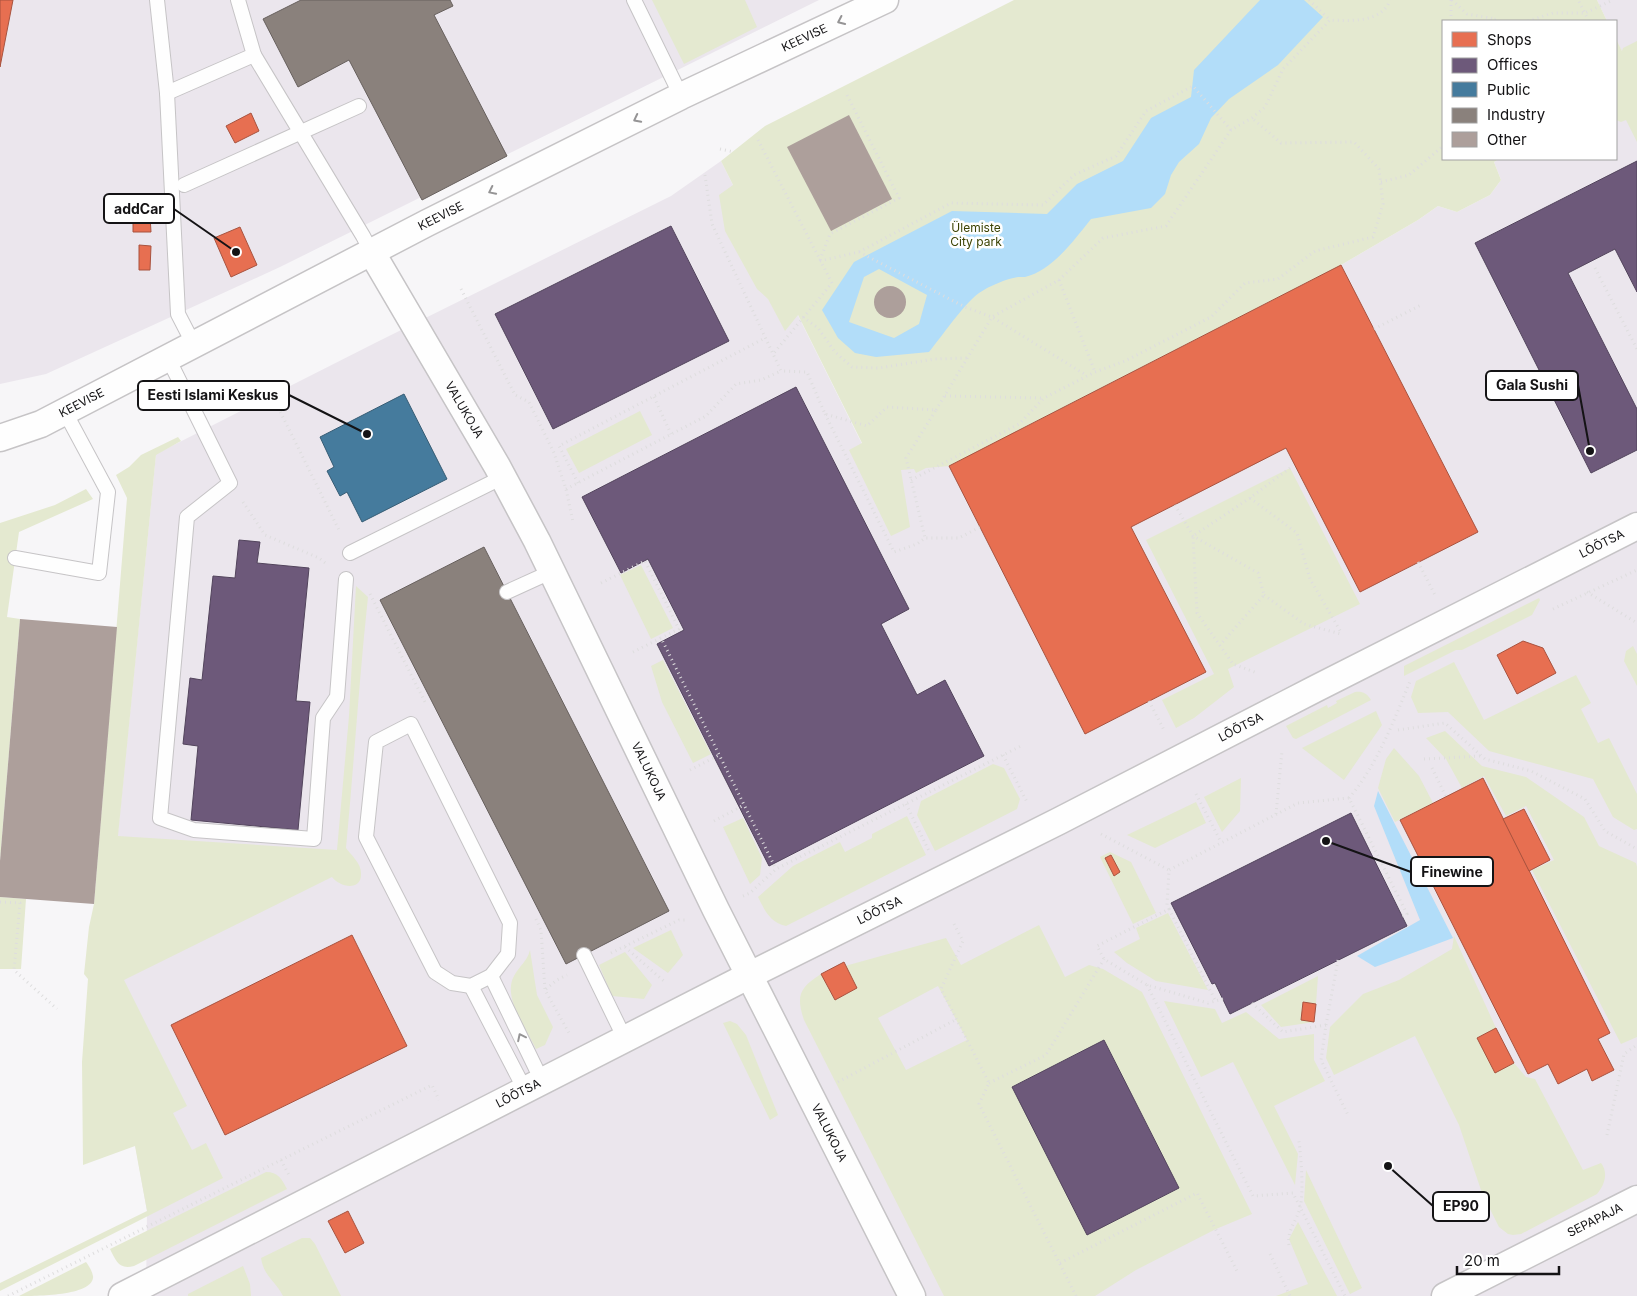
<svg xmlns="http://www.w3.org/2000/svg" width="1637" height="1296" viewBox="0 0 1637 1296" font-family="Inter,sans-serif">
  <rect width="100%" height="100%" fill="#f7f6f8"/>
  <g fill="#ebe6ed">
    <polygon points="0,0 819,0 280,267 46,374 0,384"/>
    <polygon points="1597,0 1637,0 1637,83 1616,39 1616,21 1607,21"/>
    <polygon points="1637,84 1637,1296 146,1296 147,1211 104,971 156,454 377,342 671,196 721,161 876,472 1341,265 1418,220 1438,206 1457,212 1490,195 1501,180 1494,162 1499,159 1616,159 1616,98"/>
  </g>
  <g fill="#e4e9d0" fill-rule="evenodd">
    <polygon points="652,0 745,0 757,27 684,64"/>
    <polygon points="1014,0 1597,0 1607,21 1443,21 1443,159 1499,159 1494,162 1501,180 1490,195 1457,212 1438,206 1418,220 1341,265 949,466 926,468 916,473 914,469 901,470 910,527 891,536 849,450 862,443 798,315 785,331 768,299 757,289 725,231 719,195 733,185 721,161 765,126"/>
    <polygon points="1616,39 1622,51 1623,48 1637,41 1637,142 1626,120 1621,122 1616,120"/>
    <polygon points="640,411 652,435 579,473 566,449"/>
    <path d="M178 437 181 441 156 455 118 836 337 850 349 716 356 586 368 597C359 680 354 764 346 848 351 855 361 863 361 873 362 892 339 887 332 877L124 980 187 1106 173 1113 192 1150 206 1143 223 1178 0 1291V1283L147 1211 135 1146 83 1165 82 1062 88 979 84 974 89 927 94 904 127 498 116 475 129 467 141 455Z"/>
    <polygon points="1290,468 1360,604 1228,669 1234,687 1194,718 1176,728 1162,700 1214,674 1146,540"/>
    <polygon points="86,489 93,499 19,532 7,617 20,619 0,861 0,523 55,505"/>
    <polygon points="641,565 673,628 651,639 620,575"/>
    <polygon points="1539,598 1540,600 1532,615 1462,650 1456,650 1404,676 1404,666"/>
    <polygon points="1633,646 1637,654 1637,686 1624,661 1626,651"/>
    <polygon points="663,660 711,754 693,763 662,702 651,666"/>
    <polygon points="1454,662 1484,720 1576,675 1591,703 1581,709 1598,743 1609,738 1637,794 1637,829 1634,830 1613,817 1593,779 1489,751 1448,712 1418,713 1411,697 1416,681"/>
    <path d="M1355 692C1362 691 1367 693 1371 700L1296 739 1293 738 1286 726 1327 705 1328 708 1337 703 1336 701Z"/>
    <polygon points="1376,711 1382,725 1344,780 1302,748"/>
    <polygon points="1445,731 1482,766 1526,777 1584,817 1599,846 1636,863 1637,867 1637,1037 1621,1044 1532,870 1554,860 1526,806 1506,816 1484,776 1462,788 1446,759 1426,738"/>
    <polygon points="1394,748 1419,776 1433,803 1395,822 1378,788 1386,759"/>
    <polygon points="993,764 1004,768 1020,799 1017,809 935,851 917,815 921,801"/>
    <polygon points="1241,778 1240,811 1222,832 1204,797"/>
    <polygon points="1196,802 1206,823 1155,848 1127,835"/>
    <path d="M907 816 926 855 786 926C770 922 765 911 758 897L793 866 840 842 845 852 872 838V834Z"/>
    <polygon points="743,818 762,858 760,875 750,884 723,827"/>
    <polygon points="1110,852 1131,862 1156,913 1133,924 1100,857"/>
    <polygon points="0,897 26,899 21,969 0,969"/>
    <polygon points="1168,913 1208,990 1156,981 1127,963 1114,952 1140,939 1136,928"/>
    <path d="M1039 925 1065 977 1089 965 1103 969 1142 992 1252 1214 1216 1229 1136 1270 1095 1296H944L804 1020C796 996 799 988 821 974L835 1000 857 988 845 966 946 938 961 965ZM938 986 967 1040 906 1070 878 1018ZM1104 1040 1178 1188 1087 1234 1012 1087Z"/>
    <polygon points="671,930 683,955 668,973 633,948"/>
    <path d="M1454 936 1496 1028 1477 1038 1495 1072 1514 1063 1526 1077 1535 1079 1583 1170 1601 1163C1609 1173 1604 1186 1597 1194L1521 1234 1513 1235 1508 1234 1499 1227 1482 1193 1459 1125 1415 1036 1334 1075 1326 1058 1330 1027 1363 994 1399 980 1452 949Z"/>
    <path d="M530 950 537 995 553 1027 545 1045 536 1049C527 1030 502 997 514 976 519 966 527 962 530 950Z"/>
    <polygon points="625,952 652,985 644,999 612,996 599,965"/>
    <polygon points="1318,976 1316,1004 1303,1002 1314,1022 1281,1027 1261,1005"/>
    <polygon points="1164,1001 1215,1009 1222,1023 1246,1012 1279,1039 1314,1034 1314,1060 1325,1081 1274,1106 1298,1154 1295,1185 1233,1062 1201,1077"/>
    <polygon points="730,1021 737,1024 746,1035 778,1115 770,1120 723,1023"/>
    <polygon points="1306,1170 1362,1288 1350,1294 1304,1201"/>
    <path d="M266 1172C278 1172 282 1179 287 1189L134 1266C119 1270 116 1261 110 1249Z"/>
    <polygon points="1298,1222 1337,1296 1276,1296 1308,1284 1289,1239"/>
    <path d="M302 1238H310L315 1244 341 1296H283C275 1280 264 1277 261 1258Z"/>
    <path d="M86 1262C89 1266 92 1271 93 1276 95 1296 35 1296 19 1296Z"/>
    <polygon points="243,1266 250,1284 251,1296 188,1296 188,1294"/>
  </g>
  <g fill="#b2ddf9" fill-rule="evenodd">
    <path d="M1260 0H1304L1323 17 1278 65 1229 99 1211 118 1199 144 1179 162 1171 175 1165 194 1151 208 1091 219C1075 239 1052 271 1025 277 1023 277 1020 277 1018 277 1006 279 989 286 979 293 962 306 943 335 929 352L876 357 855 353 838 338 822 310 854 262 952 211 1047 214 1077 184 1123 161 1151 118 1191 97 1194 70ZM879 269 927 295 919 324 894 338 849 322 864 277Z"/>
    <polygon points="1378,791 1453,938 1375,967 1357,956 1420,920 1374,806"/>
  </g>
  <g fill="#e76f51" stroke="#a8533f">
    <polygon points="0,0 13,0 0,67"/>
    <polygon points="251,113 259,131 235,143 226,126"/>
    <polygon points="133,215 150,216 151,232 133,232"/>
    <polygon points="240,227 257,265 231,277 214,238"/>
    <polygon points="139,245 151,246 150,270 139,270"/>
    <polygon points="1341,265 1478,532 1360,592 1286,448 1131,527 1206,672 1085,734 949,466"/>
    <polygon points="1523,641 1543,648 1556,673 1517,694 1497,655"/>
    <polygon points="1483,778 1610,1033 1598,1039 1614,1070 1592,1081 1587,1069 1558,1084 1548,1064 1528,1074 1400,820"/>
    <polygon points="1524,809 1550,860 1529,871 1503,819"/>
    <polygon points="1111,855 1120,872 1114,876 1105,858"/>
    <polygon points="352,935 407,1046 225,1135 171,1025"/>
    <polygon points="844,962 857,988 835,1000 821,974"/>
    <polygon points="1303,1002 1316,1004 1314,1022 1301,1020"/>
    <polygon points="1496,1028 1514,1063 1495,1073 1477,1038"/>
    <polygon points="348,1211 364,1243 345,1253 328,1221"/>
  </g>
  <g fill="#6d597a" stroke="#52445c">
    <polygon points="1637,161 1637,292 1615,249 1568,273 1637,409 1637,450 1591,473 1475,243"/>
    <polygon points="671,226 729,341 553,429 495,314"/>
    <polygon points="796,387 909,609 881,624 917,695 945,680 984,756 769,866 657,644 684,630 648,559 621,573 582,497"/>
    <polygon points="239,540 260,542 257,563 309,568 296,701 310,702 298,830 191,820 198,746 183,744 190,678 202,680 213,576 235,578"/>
    <polygon points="1351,813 1407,926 1230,1014 1215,983 1212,984 1171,903"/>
    <polygon points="1104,1040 1179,1188 1087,1235 1012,1087"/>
  </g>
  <polygon fill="#457b9d" stroke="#365c74" points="404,394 447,479 362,522 347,492 340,496 327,471 334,467 320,437"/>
  <g fill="#8a817c" stroke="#67605d">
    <polygon points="301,0 450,0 453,6 434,15 507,156 422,200 349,60 298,87 263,19"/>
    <polygon points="484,547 669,911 566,964 380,600"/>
  </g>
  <g fill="#ad9f9b">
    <polygon points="849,115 892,199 831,231 787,147"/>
    <circle cx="890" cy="302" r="16"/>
    <polygon points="20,619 117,627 94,904 0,897 0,861"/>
  </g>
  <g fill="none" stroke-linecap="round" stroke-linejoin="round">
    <defs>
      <g id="service">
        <polyline points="157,0 167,93 178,314 194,345"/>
        <polyline points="634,0 681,96"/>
        <polyline points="254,55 363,236 372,253"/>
        <polyline points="167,93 254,55 238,0"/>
        <polyline points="184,185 359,106"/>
        <polyline points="168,358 230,483 187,517 160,818 194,830 314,839 323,718 337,697 346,579"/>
        <polyline points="350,553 503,477"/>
        <polyline points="15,558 99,573 108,492 65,412"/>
        <polyline points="507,592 553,571"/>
        <polygon points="411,724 510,923 508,954 491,976 471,986 452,983 435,972 366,837 376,742"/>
        <polyline points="584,955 625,1039"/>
        <polyline points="491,976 542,1081"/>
        <polyline points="471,986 525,1090"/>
      </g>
      <g id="minor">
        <path id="s1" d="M372 253 497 466 537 541 716 910 912 1296"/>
        <path id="s2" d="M0 438 41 424 427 223 681 96 885 0"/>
        <path id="s3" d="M122 1296 750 975 1059 821 1315 689 1637 526"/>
        <path id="s4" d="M1445 1296 1637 1199"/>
      </g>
    </defs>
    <use href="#service" stroke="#c6c4c6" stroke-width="16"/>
    <use href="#minor" stroke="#c6c4c6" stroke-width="29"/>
    <g stroke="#deddde" stroke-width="3" stroke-dasharray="1 4" stroke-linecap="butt">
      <polyline points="1309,0 1330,20"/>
      <polyline points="1451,0 1451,21"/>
      <polyline points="1452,0 1467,14 1496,19"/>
      <polyline points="1490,21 1496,19 1499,21"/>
      <polyline points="1528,21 1553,13 1585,13 1578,0"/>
      <polyline points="1588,21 1585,13 1613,0"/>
      <polyline points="758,140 832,283 773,354"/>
      <polyline points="720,149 734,152"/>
      <polyline points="705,175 712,224 781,371 807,372 825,414 867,426 887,407 936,410 906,458 925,538"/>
      <polyline points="1381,182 1409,175 1443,146"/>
      <polyline points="859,252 951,203 1043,205 1074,175 1116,156 1146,111 1193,86 1231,130"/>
      <polyline points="820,260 830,234 899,198 847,95"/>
      <polyline points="820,261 859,252 965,307 992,317 1086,375"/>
      <polyline points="1595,268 1637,349"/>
      <polyline points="1059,280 1095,372"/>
      <polyline points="461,289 515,395 529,402 554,453 566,489 573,522"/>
      <polyline points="803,317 818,328 835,352 852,367 879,368 935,359 967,358"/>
      <polyline points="1374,329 1423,304"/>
      <polyline points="267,385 340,532"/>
      <polyline points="945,396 1043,398"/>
      <polyline points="654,397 671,434"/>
      <path d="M936 410 992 317 1059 280 1103 238 1166 226 1231 130 1252 118 1265 107 1283 69 1330 20C1350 21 1382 23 1390 0"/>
      <polyline points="825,414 894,552 917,544 925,538 959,538 980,527"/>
      <polyline points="1290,468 1250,498 1297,533 1310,579 1342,634"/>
      <polyline points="911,480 1019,424 1044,398 1095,372 1125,361 1211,317 1245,283 1278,279 1315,251 1373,237 1383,204 1379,169 1354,142 1281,143 1252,118"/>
      <polyline points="578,483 559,446 765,338"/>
      <polyline points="566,489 706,416 736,384 761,380 781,371"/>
      <polyline points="1250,498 1193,536 1197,613 1233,664 1257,673"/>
      <polyline points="243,502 265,535 319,558 328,565"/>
      <polyline points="1175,505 1193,536 1258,573 1264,595 1220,645"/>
      <polyline points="1418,562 1435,595"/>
      <polyline points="601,583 645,561 679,629 661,638"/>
      <polyline points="1587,592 1637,623"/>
      <polyline points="370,594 426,704"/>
      <polyline points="1264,595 1304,624 1341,634"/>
      <polyline points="1553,609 1637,570"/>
      <polyline points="633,652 661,638 776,869"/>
      <polyline points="1149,701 1165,732"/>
      <polyline points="1398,730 1445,723 1485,759 1531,771 1585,799 1605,831 1637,849"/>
      <polyline points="1003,755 1028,804"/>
      <polyline points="1424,759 1481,756"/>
      <polyline points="1432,768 1446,797"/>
      <polyline points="690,770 719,755"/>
      <polyline points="1196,794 1221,842"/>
      <path d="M1349 798C1378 764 1394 720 1411 679"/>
      <polyline points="906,804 929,851"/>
      <polyline points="1276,814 1282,751"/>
      <polyline points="714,821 744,805"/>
      <polyline points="1101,834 1169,870"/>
      <polyline points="743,896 750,893 776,869 1021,746"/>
      <polyline points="0,902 20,903 14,970 57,1009"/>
      <polyline points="1169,909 1216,1002"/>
      <polyline points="536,919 541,930 545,990 569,1033"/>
      <polyline points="954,924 963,941 941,989 989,1083 979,1104 1076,1296"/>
      <polyline points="625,947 666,983"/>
      <polyline points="611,953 679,920 687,920"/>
      <polyline points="1338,960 1326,1025 1321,1060 1349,1117"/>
      <polyline points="1147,985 1253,1196 1293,1193 1345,1296"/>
      <polyline points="546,989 557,980 567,975"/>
      <polyline points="1223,999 1208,1003 1147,985 1104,959 1097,946 1169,909 1167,905 1169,870 1298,803 1349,798 1407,914 1402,916"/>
      <polyline points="1252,1003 1283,1032 1326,1025"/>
      <polyline points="838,1082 957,1019"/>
      <polyline points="989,1083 1046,1055 1104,959"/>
      <polyline points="1607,1135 1624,1054 1637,1045"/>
      <polyline points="281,1160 432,1085 439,1100"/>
      <path d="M1289 1245C1287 1229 1296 1223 1300 1208 1304 1193 1301 1157 1299 1141"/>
      <polyline points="1270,1254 1290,1296"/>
      <polyline points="1060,1263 1197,1193 1237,1271"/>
      <polyline points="8,1296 281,1160 290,1177"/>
    </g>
    <use href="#service" stroke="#fefefe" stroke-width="14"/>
    <use href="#minor" stroke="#fefefe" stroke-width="26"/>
  </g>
  <defs><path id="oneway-chevron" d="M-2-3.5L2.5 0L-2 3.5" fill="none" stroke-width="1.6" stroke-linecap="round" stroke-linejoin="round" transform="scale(1.25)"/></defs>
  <g stroke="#959495">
    <use href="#oneway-chevron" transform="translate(841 21) rotate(155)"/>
    <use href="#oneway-chevron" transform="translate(637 119) rotate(153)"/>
    <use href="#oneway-chevron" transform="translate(492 191) rotate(154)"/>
    <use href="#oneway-chevron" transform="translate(521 1037) rotate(-116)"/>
  </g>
  <g text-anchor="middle" stroke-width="5" stroke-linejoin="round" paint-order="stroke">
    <g font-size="12" fill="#141315" stroke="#fff">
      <text dy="4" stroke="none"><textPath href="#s2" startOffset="899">KEEVISE</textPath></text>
      <text dy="4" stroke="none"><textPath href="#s2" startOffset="494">KEEVISE</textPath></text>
      <text dy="4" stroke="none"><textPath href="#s2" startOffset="89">KEEVISE</textPath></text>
      <text dy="4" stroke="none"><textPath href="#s1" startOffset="182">VALUKOJA</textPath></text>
      <text dy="4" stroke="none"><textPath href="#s3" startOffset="1660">LÕÕTSA</textPath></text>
      <text dy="4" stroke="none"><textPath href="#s3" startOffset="1255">LÕÕTSA</textPath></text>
      <text dy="4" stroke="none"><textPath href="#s1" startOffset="588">VALUKOJA</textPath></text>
      <text dy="4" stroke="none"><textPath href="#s3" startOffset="850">LÕÕTSA</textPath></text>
      <text dy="4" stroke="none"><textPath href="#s3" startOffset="445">LÕÕTSA</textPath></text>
      <text dy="4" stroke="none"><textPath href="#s1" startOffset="992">VALUKOJA</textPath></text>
      <text dy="4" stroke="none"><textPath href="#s4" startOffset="168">SEPAPAJA</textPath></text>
    </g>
    <g font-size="12" fill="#3b4304" stroke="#fff">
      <text x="976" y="232">Ülemiste<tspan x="976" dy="14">City park</tspan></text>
    </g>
  </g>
  <path fill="none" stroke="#141315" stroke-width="2" d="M236 252L174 209M1590 451L1578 385M367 434L289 395M1326 841L1411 872M1388 1166L1433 1206"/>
  <g fill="#141315" stroke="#fff" stroke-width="2">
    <circle cx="236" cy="252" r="5"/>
    <circle cx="1590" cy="451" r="5"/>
    <circle cx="367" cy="434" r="5"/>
    <circle cx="1326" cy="841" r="5"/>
    <circle cx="1388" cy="1166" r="5"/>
  </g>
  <g fill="#fff" stroke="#141315" stroke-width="2">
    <rect x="104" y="194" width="70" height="29" rx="5"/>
    <rect x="1486" y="371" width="92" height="29" rx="5"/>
    <rect x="138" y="381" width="151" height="29" rx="5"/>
    <rect x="1411" y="857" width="82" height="29" rx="5"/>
    <rect x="1433" y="1192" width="56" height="29" rx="5"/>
  </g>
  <g font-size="14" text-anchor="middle" font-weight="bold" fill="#141315">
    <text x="139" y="214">addCar</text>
    <text x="1532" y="390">Gala Sushi</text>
    <text x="213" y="400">Eesti Islami Keskus</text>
    <text x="1452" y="877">Finewine</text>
    <text x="1461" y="1211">EP90</text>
  </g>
  <rect x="1442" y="20" width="175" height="140" fill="#ffffff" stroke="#a1a1a1"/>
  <rect x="1452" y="32" width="25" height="15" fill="#e76f51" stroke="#a1a1a1"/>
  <text x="1487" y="45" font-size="15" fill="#141315">Shops</text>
  <rect x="1452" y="58" width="25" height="15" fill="#6d597a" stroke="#a1a1a1"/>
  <text x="1487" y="70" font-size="15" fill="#141315">Offices</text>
  <rect x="1452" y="82" width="25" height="15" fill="#457b9d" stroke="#a1a1a1"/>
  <text x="1487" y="95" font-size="15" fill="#141315">Public</text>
  <rect x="1452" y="108" width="25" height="15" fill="#8a817c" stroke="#a1a1a1"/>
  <text x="1487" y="120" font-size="15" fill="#141315">Industry</text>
  <rect x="1452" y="132" width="25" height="15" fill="#ad9f9b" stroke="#a1a1a1"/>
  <text x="1487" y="145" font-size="15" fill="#141315">Other</text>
  <path d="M1457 1266v8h102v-8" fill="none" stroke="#141315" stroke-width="2.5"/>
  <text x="1464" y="1266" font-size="15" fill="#141315" stroke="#ffffff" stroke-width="4" paint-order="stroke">20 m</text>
</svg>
